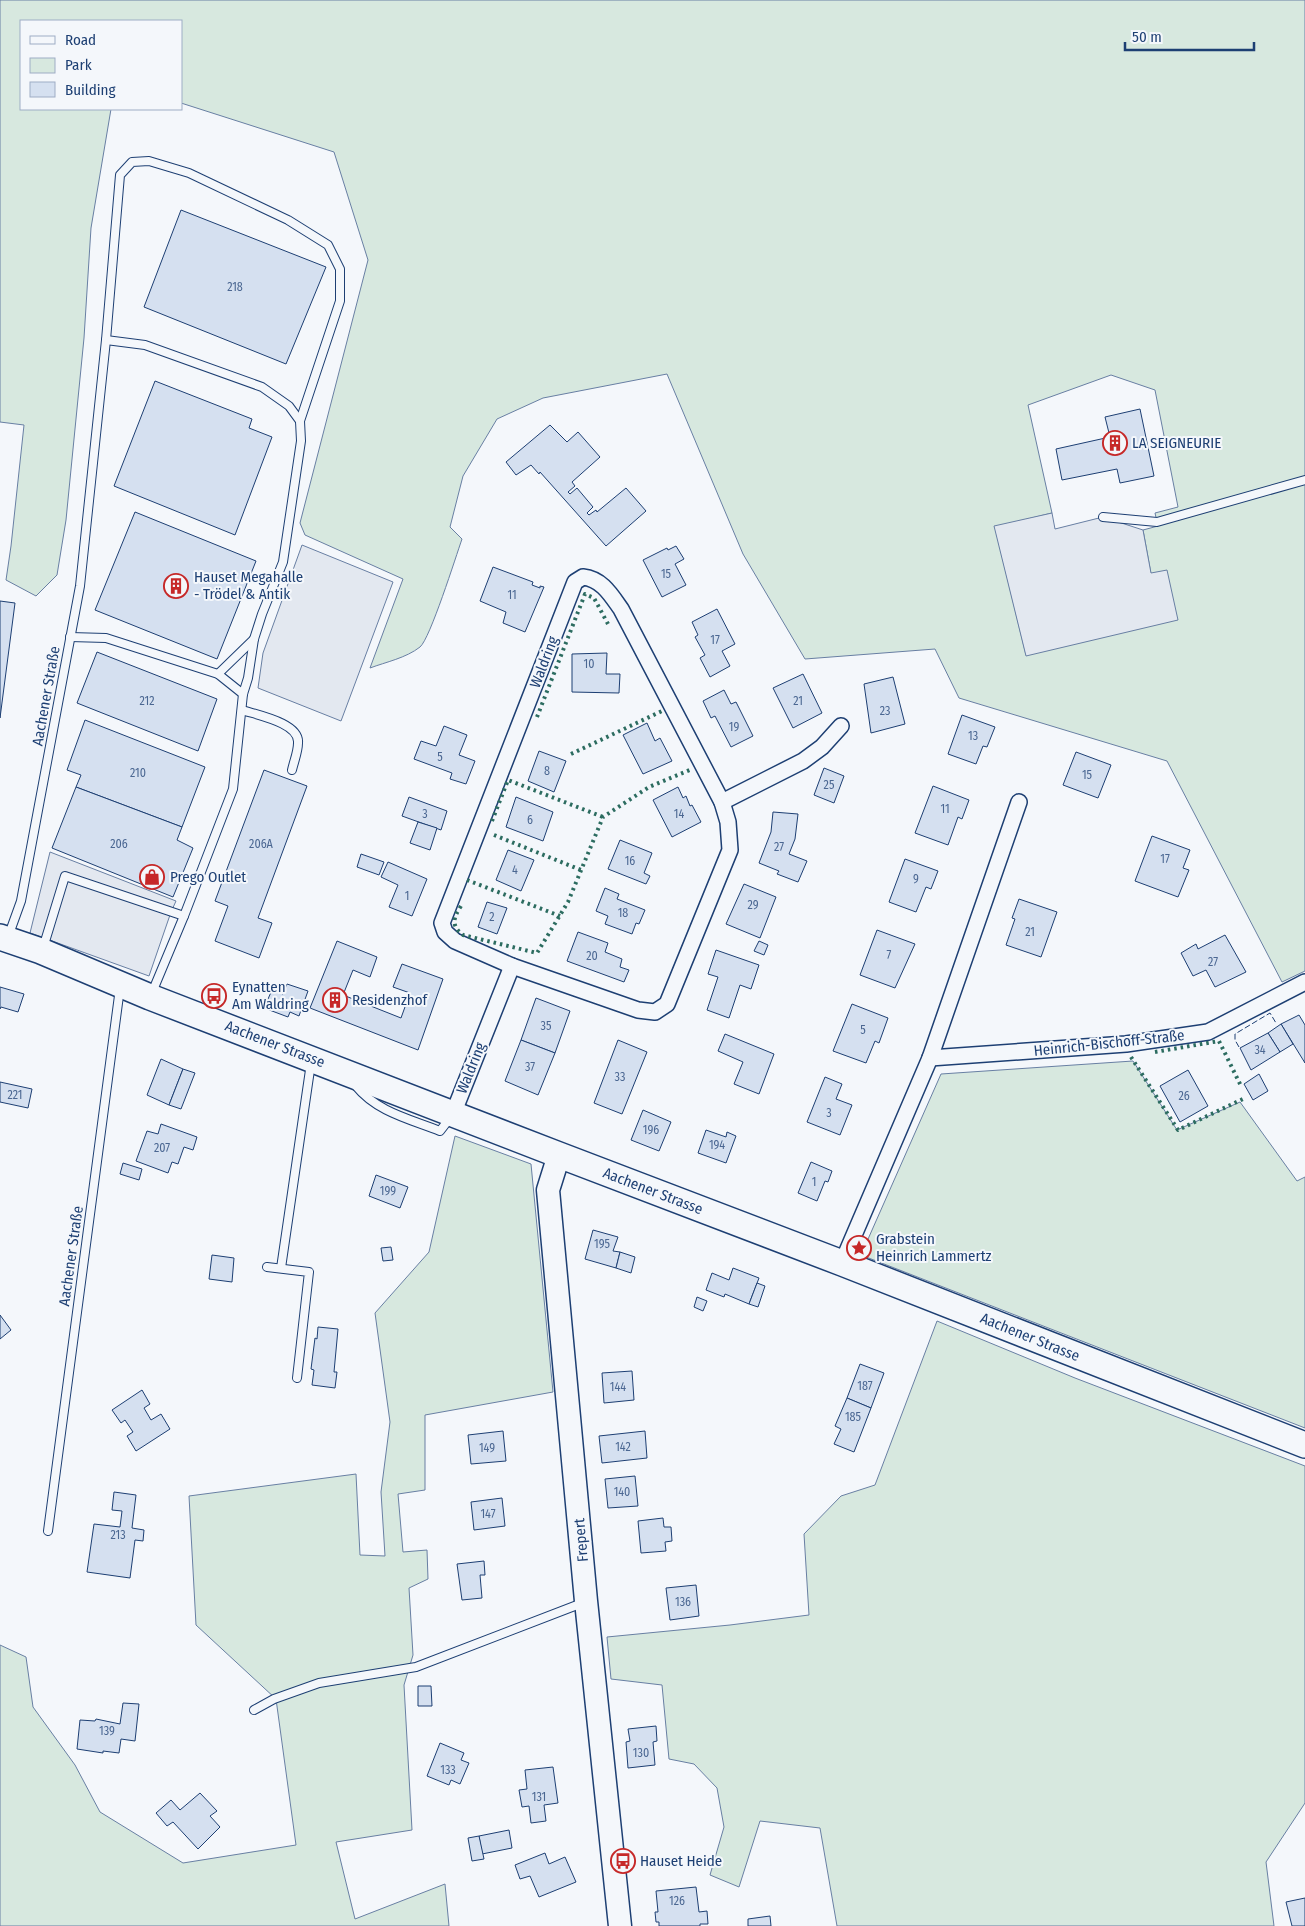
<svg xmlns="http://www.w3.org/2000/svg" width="1305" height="1926" viewBox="0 0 1305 1926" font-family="'Fira Sans Condensed',sans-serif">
  <rect width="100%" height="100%" fill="#f4f7fb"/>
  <g fill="#d7e8df" stroke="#687fa3" fill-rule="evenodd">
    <path d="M0 0H1305V971L1282 982 1167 761 959 698 935 649 805 659 743 554 667 374 543 398 497 419 463 476 450 527 462 539C456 556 430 639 420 647 406 658 386 662 370 668L403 579 305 535 300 523 368 260 334 152 181 103V21H21V109H111L91 228 84 338 66 520 57 575 36 596 6 580 11 546 24 425 0 422ZM1111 375 1155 390 1178 507 1155 513 1158 526 1143 530 1151 574 1167 571 1026 655 995 527 1052 513 1028 405Z"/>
    <polygon points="1133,1061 1177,1130 1240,1102 1297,1181 1305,1177 1305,1428 861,1255 941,1074"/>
    <polygon points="455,1136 531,1164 553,1392 425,1415 425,1490 398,1494 403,1552 427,1550 428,1579 409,1588 413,1655 404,1685 412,1830 336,1842 355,1919 445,1884 449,1926 0,1926 0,1645 26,1657 33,1707 75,1765 100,1812 183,1863 296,1845 276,1699 196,1625 189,1496 356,1474 360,1555 385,1556 381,1492 390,1422 375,1313 429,1252"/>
    <polygon points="937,1321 1075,1378 1305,1466 1305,1803 1266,1862 1274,1926 837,1926 820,1828 760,1821 739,1887 710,1875 724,1827 717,1788 694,1764 669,1759 662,1685 611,1679 607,1637 730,1625 809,1615 804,1534 841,1496 875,1485"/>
  </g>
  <g fill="#e3e8f0" stroke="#687fa3">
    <polygon points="1052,513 1055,529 1103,517 1143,530 1151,573 1167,570 1178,620 1026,656 994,526"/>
    <polygon points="302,545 393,582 341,721 258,688 263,653"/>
    <polygon points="50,852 176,901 171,912 149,976 30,933"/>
  </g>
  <g fill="#d5e0f0" stroke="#1d3f73">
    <polygon points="181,210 326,267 286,364 144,307"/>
    <polygon points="155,381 252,419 249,428 272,437 235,535 114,486"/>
    <polygon points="1140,409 1154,476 1120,483 1117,469 1062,480 1056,449 1110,437 1105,417"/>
    <polygon points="550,425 567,442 578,432 600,457 572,482 575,486 568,492 570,494 577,488 593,507 587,513 589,515 596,510 597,512 626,488 646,511 606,546 540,472 539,474 531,465 516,475 506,462"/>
    <polygon points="135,512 256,561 217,659 95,610"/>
    <polygon points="676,546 684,559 675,564 686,585 662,597 643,560 667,548 668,550"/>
    <polygon points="493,567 533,582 532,585 540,588 540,586 544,587 525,632 503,623 506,612 480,601"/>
    <polygon points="0,601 15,603 0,718"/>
    <polygon points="717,609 735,644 722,651 730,666 710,677 700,658 705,655 695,637 698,635 692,622"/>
    <polygon points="97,652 217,699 198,751 77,703"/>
    <polygon points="607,653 606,674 620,674 619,693 572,692 572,654"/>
    <polygon points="803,674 822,713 793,728 773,688"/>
    <polygon points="893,677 905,724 871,733 864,684"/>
    <polygon points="724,690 731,704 736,702 753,736 731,747 715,716 711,718 703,701"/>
    <polygon points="962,715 995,727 987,747 983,746 976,764 948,754"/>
    <polygon points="85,720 205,767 182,827 76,787 81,775 67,770"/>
    <polygon points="647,723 655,741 660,738 672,761 643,774 623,735"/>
    <polygon points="444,726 467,735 459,755 475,761 466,784 450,779 452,773 414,759 421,741 436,746"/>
    <polygon points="539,751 566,761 554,792 528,781"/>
    <polygon points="1076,752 1111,765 1098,798 1063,785"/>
    <polygon points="824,768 844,776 834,803 814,795"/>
    <polygon points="264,770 307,786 258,918 272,923 259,958 215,941 228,906 215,901"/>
    <polygon points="933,786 969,800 962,819 958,817 948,845 915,833"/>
    <polygon points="76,787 182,827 177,840 193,848 173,897 52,848"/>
    <polygon points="678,787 683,798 686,796 690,806 692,805 701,822 672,837 653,800"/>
    <polygon points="409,797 447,811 441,830 402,816"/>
    <polygon points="516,797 553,812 543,841 506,827"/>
    <polygon points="773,812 798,814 795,839 789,854 807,861 798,882 777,874 779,871 759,863 771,832"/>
    <polygon points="418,822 437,828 430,850 410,843"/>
    <polygon points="1152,836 1190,850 1183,868 1189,870 1178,897 1135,881"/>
    <polygon points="620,840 652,853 644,873 650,876 646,884 608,869"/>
    <polygon points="508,850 534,860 521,891 496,880"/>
    <polygon points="361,854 384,862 379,875 357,867"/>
    <polygon points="905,859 938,871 931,889 926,887 916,912 889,902"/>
    <polygon points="388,862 427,879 412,916 389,907 398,885 381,877"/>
    <polygon points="744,884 776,897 760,938 726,924"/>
    <polygon points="605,888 619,894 617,899 645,910 639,924 636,923 632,934 605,924 608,916 596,911"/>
    <polygon points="1019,899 1057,912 1041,957 1006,945 1015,919 1012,918"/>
    <polygon points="487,902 507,908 497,934 478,927"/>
    <polygon points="877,930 915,944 895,988 860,975"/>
    <polygon points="578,932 608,943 605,952 622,959 620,967 629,970 624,982 567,961"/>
    <polygon points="1225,935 1246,972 1215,987 1206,970 1193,976 1181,953 1196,944 1198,949"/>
    <polygon points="337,941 377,957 370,977 353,970 343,995 401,1018 410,993 393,987 402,964 443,979 418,1050 310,1008"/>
    <polygon points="759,941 768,945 764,955 754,951"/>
    <polygon points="716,950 759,965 751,989 740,985 729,1018 707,1010 718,977 708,974"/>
    <polygon points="287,984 308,991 299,1016 290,1012 288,1017 264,1008 272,990 283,994"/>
    <polygon points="0,987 24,994 18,1012 1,1007 0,1009"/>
    <polygon points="536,998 570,1011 555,1053 521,1040"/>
    <polygon points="852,1004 888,1018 879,1043 875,1041 866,1063 833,1051"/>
    <polygon points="1299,1015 1305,1025 1305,1063 1281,1024"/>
    <polygon points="1281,1024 1293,1044 1280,1052 1268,1033"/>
    <polygon points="1268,1033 1280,1052 1251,1070 1240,1048"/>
    <polygon points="725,1034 774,1054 759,1094 734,1084 743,1062 718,1051"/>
    <polygon points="521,1040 555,1053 538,1095 505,1081"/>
    <polygon points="618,1040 647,1052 622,1114 594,1103"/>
    <polygon points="161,1059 183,1069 169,1105 147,1095"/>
    <polygon points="183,1069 195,1073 181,1109 169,1105"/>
    <polygon points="1188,1070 1208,1106 1180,1122 1160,1086"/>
    <polygon points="1259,1074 1268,1091 1253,1100 1244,1084"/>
    <polygon points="825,1077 842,1084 836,1099 852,1105 840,1135 807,1122"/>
    <polygon points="0,1082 32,1089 28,1108 0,1102"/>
    <polygon points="643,1110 671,1122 659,1151 631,1140"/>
    <polygon points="161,1124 197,1137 193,1150 184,1147 178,1164 172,1162 168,1173 136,1161 147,1131 158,1134"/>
    <polygon points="706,1130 726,1137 727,1132 736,1136 726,1163 698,1153"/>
    <polygon points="811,1162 832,1171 828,1182 825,1181 817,1201 798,1193"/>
    <polygon points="123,1163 142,1169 139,1180 120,1174"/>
    <polygon points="376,1175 408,1187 400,1208 369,1196"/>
    <polygon points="593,1230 618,1237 613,1251 620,1252 616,1268 585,1259"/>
    <polygon points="391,1247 393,1260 383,1261 381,1248"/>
    <polygon points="620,1252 635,1257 631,1273 616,1268"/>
    <polygon points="212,1255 234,1258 232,1282 209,1279"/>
    <polygon points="733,1268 759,1278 749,1304 725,1294 724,1297 706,1290 712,1273 729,1280"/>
    <polygon points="757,1283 765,1286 758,1307 749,1304"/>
    <polygon points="697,1297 707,1301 703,1311 694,1307"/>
    <polygon points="0,1315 11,1330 0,1339"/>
    <polygon points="318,1327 338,1329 334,1372 337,1372 335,1388 312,1385 314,1370 311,1369 315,1338 317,1339"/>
    <polygon points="860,1364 884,1373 871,1408 847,1398"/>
    <polygon points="632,1371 634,1400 604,1403 602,1373"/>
    <polygon points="142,1390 150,1404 144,1408 151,1420 161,1414 170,1429 136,1451 127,1436 133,1432 125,1420 121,1423 112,1410"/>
    <polygon points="847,1398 871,1408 854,1452 834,1444 841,1429 835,1426"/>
    <polygon points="503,1431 506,1461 471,1464 468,1435"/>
    <polygon points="645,1431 647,1458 602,1463 599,1436"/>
    <polygon points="635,1476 638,1506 608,1508 605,1479"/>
    <polygon points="114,1492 136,1495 132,1528 144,1530 143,1541 135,1540 130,1578 87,1572 94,1524 120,1527 122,1511 112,1510"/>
    <polygon points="502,1498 505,1526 474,1530 471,1502"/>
    <polygon points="663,1518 664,1527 671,1527 672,1541 665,1542 666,1551 641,1553 638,1521"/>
    <polygon points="484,1561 485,1575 480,1575 482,1598 462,1600 457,1564"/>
    <polygon points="696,1585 699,1616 670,1620 666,1588"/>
    <polygon points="418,1686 431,1686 432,1706 418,1706"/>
    <polygon points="123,1703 139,1704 135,1741 121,1739 119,1753 103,1751 103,1753 77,1749 80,1720 95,1721 96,1719 120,1724"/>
    <polygon points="656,1726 657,1741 653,1742 655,1765 628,1768 626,1742 630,1741 628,1729"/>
    <polygon points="440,1743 464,1753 461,1760 469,1763 460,1784 451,1780 449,1785 427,1776"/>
    <polygon points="553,1767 558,1803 544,1805 546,1821 531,1823 529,1806 522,1807 519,1790 527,1789 525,1770"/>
    <polygon points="200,1793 217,1811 210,1816 220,1827 198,1849 173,1822 167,1826 156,1813 171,1800 180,1810"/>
    <polygon points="509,1830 512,1848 482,1854 479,1836"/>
    <polygon points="479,1836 484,1859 472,1861 468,1838"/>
    <polygon points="545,1853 549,1864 565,1857 576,1882 539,1897 530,1876 520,1879 515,1865"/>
    <polygon points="696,1887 699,1912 707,1911 708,1924 700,1924 700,1926 659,1926 659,1922 656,1922 655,1912 658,1912 656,1891"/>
    <polygon points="1305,1898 1305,1926 1292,1926 1286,1902"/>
    <polygon points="770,1916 771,1926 748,1926 748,1919"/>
  </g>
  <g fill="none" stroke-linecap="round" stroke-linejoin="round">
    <defs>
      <g id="lane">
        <polyline points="106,340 145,345 262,387 289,406 300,421 301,441 283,562 262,614 254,639 248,678 243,694 233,789 184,916 151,995"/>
        <polyline points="1103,517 1157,522 1305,480"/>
        <polyline points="70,637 106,638 218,674 243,694"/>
        <polyline points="218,674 254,639"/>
        <path d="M242 710C257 715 300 723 298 743 298 752 294 761 292 770"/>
        <polyline points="8,937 21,901 80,586 106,340 120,175 132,162 149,161 189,173 288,220 328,245 340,269 340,301 300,421"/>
        <polyline points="43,948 65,876 184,916"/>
        <path d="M356 1086C377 1112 410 1119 440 1131L450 1118"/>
        <polyline points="267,1267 309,1272 297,1378"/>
        <polyline points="281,1268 311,1063"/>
        <polyline points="48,1531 120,988"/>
        <polyline points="254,1710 274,1699 319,1683 416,1667 585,1602"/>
      </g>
      <g id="street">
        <path d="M583 577C602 579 611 595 621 609L722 802 728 822 730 850 667 1004 655 1012 638 1010 512 966 455 941 445 932 442 923 575 582Z"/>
        <polyline points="722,802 803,761 822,747 841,726"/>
        <polyline points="930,1058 1126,1044 1208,1032 1305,982"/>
        <polyline points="453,1114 512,966"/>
        <polyline points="842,1263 930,1058 1019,802"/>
      </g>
      <polyline id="secondary" points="559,1155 548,1190 586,1601 620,1926"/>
      <polyline id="primary" points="0,937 41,951 150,997 559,1155 842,1263 1305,1445"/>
    </defs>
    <use href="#lane" stroke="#1d3f73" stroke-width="10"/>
    <use href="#street" stroke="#1d3f73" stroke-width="18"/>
    <use href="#secondary" stroke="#1d3f73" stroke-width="25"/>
    <use href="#primary" stroke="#1d3f73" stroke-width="28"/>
    <use href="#lane" stroke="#f4f7fb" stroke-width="8"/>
    <use href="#street" stroke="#f4f7fb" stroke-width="15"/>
    <use href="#secondary" stroke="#f4f7fb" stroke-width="22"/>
    <use href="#primary" stroke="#f4f7fb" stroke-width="25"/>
    <g stroke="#2c6c60" stroke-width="4" stroke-dasharray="2.5 4" stroke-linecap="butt">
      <polyline points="537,717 585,594 594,598 608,624"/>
      <polyline points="571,754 662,711"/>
      <polyline points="492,821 508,780 603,817"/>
      <polyline points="494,835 581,870"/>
      <polyline points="467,880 560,916"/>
      <path d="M461 906C453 918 451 926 463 935L537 953 568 902 603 817 649 787 692 769"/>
      <polyline points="1155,1052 1219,1041 1241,1086"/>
      <polyline points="1131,1057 1178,1130 1245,1098"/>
    </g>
    <polyline stroke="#1d3f73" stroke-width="1" stroke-dasharray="6 2.5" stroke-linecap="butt" points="1239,1047 1235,1040 1235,1034 1270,1013 1276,1023"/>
  </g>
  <defs>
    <symbol id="building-ring" viewBox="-11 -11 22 22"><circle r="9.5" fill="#f4f7fb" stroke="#c62828" stroke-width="1.5"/><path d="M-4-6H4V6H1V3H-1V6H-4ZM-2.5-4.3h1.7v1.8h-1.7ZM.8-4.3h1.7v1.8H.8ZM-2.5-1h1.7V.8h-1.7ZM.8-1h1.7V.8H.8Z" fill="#c62828"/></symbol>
    <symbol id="shop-ring" viewBox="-11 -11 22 22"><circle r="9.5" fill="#f4f7fb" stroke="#c62828" stroke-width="1.5"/><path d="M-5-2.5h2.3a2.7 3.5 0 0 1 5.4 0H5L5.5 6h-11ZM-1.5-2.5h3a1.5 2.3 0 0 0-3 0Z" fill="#c62828"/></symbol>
    <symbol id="bus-ring" viewBox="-11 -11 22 22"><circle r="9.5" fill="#f4f7fb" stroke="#c62828" stroke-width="1.5"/><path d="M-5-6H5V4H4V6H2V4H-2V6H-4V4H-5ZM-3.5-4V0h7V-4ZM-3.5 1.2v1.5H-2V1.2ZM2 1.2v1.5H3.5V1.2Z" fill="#c62828"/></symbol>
    <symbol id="sight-ring" viewBox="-11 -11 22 22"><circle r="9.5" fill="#f4f7fb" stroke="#c62828" stroke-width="1.5"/><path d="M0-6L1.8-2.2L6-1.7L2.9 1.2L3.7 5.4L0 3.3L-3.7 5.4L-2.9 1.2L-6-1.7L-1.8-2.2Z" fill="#c62828"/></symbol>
  </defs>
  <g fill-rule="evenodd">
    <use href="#building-ring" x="1101" y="429" width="28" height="28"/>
    <use href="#building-ring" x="162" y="572" width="28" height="28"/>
    <use href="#shop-ring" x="138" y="863" width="28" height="28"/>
    <use href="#bus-ring" x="200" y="982" width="28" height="28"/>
    <use href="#building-ring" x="321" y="986" width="28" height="28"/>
    <use href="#sight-ring" x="845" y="1234" width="28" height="28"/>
    <use href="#bus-ring" x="609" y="1847" width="28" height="28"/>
  </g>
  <g text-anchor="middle" stroke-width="4" stroke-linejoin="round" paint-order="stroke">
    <g font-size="12" fill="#4b6792">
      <text x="235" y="291">218</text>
      <text x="666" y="578">15</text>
      <text x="512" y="599">11</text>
      <text x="715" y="644">17</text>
      <text x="589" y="668">10</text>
      <text x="147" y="705">212</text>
      <text x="798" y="705">21</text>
      <text x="885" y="715">23</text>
      <text x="734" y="731">19</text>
      <text x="973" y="740">13</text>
      <text x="440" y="761">5</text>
      <text x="547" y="775">8</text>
      <text x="138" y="777">210</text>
      <text x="1087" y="779">15</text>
      <text x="829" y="789">25</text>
      <text x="945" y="813">11</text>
      <text x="425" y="818">3</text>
      <text x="679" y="818">14</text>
      <text x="530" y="824">6</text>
      <text x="119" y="848">206</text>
      <text x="261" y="848">206A</text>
      <text x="779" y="851">27</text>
      <text x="1165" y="863">17</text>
      <text x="630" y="865">16</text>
      <text x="515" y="874">4</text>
      <text x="916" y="883">9</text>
      <text x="407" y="900">1</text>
      <text x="753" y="909">29</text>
      <text x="623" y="917">18</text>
      <text x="492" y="921">2</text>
      <text x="1030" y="936">21</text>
      <text x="889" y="959">7</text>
      <text x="592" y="960">20</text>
      <text x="1213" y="966">27</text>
      <text x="546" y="1030">35</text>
      <text x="863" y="1034">5</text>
      <text x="1260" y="1054">34</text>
      <text x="530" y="1071">37</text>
      <text x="620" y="1081">33</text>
      <text x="15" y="1099">221</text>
      <text x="1184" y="1100">26</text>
      <text x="829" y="1117">3</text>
      <text x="651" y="1134">196</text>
      <text x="717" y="1149">194</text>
      <text x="162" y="1152">207</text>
      <text x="814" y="1186">1</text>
      <text x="388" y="1195">199</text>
      <text x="602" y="1248">195</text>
      <text x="865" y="1390">187</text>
      <text x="618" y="1391">144</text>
      <text x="853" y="1421">185</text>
      <text x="623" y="1451">142</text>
      <text x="487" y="1452">149</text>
      <text x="622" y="1496">140</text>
      <text x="488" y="1518">147</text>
      <text x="118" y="1539">213</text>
      <text x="683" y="1606">136</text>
      <text x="107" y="1735">139</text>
      <text x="641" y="1757">130</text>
      <text x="448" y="1774">133</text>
      <text x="539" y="1801">131</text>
      <text x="677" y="1905">126</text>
    </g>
    <g font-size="15" fill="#1d3f73" stroke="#f4f7fb" text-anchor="start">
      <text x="1132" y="448">LA SEIGNEURIE</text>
      <text x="194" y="582">Hauset Megahalle<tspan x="194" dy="17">- Trödel &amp; Antik</tspan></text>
      <text x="170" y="882">Prego Outlet</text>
      <text x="232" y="992">Eynatten<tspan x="232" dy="17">Am Waldring</tspan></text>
      <text x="352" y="1005">Residenzhof</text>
      <text x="876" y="1244">Grabstein<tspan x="876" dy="17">Heinrich Lammertz</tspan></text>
      <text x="640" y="1866">Hauset Heide</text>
    </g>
    <g font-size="15" fill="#1d3f73" stroke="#f4f7fb">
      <text transform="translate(544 662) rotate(-69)" y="5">Waldring</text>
      <text transform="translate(46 696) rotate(-80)" y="5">Aachener Straße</text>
      <text transform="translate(1109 1043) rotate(-6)" y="5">Heinrich-Bischoff-Straße</text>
      <text transform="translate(275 1044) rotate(21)" y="5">Aachener Strasse</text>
      <text transform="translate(471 1068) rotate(-68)" y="5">Waldring</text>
      <text transform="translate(653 1191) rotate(21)" y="5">Aachener Strasse</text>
      <text transform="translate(71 1256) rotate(-82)" y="5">Aachener Straße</text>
      <text transform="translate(1030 1337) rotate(22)" y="5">Aachener Strasse</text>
      <text transform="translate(581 1540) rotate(-95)" y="5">Frepert</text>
    </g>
  </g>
  <rect x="20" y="20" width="162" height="90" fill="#f4f7fb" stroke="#9eadc5"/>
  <rect x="30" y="36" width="25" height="8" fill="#f4f7fb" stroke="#9eadc5"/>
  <text x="65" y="45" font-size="15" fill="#1d3f73">Road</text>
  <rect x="30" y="58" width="25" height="15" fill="#d7e8df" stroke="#9eadc5"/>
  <text x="65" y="70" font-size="15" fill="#1d3f73">Park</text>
  <rect x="30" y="82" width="25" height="15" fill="#d5e0f0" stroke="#9eadc5"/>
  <text x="65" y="95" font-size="15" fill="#1d3f73">Building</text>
  <path d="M1125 42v8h129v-8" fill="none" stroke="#1d3f73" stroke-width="2.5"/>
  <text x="1132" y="42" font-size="15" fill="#1d3f73" stroke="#f4f7fb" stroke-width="4" paint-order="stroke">50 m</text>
</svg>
